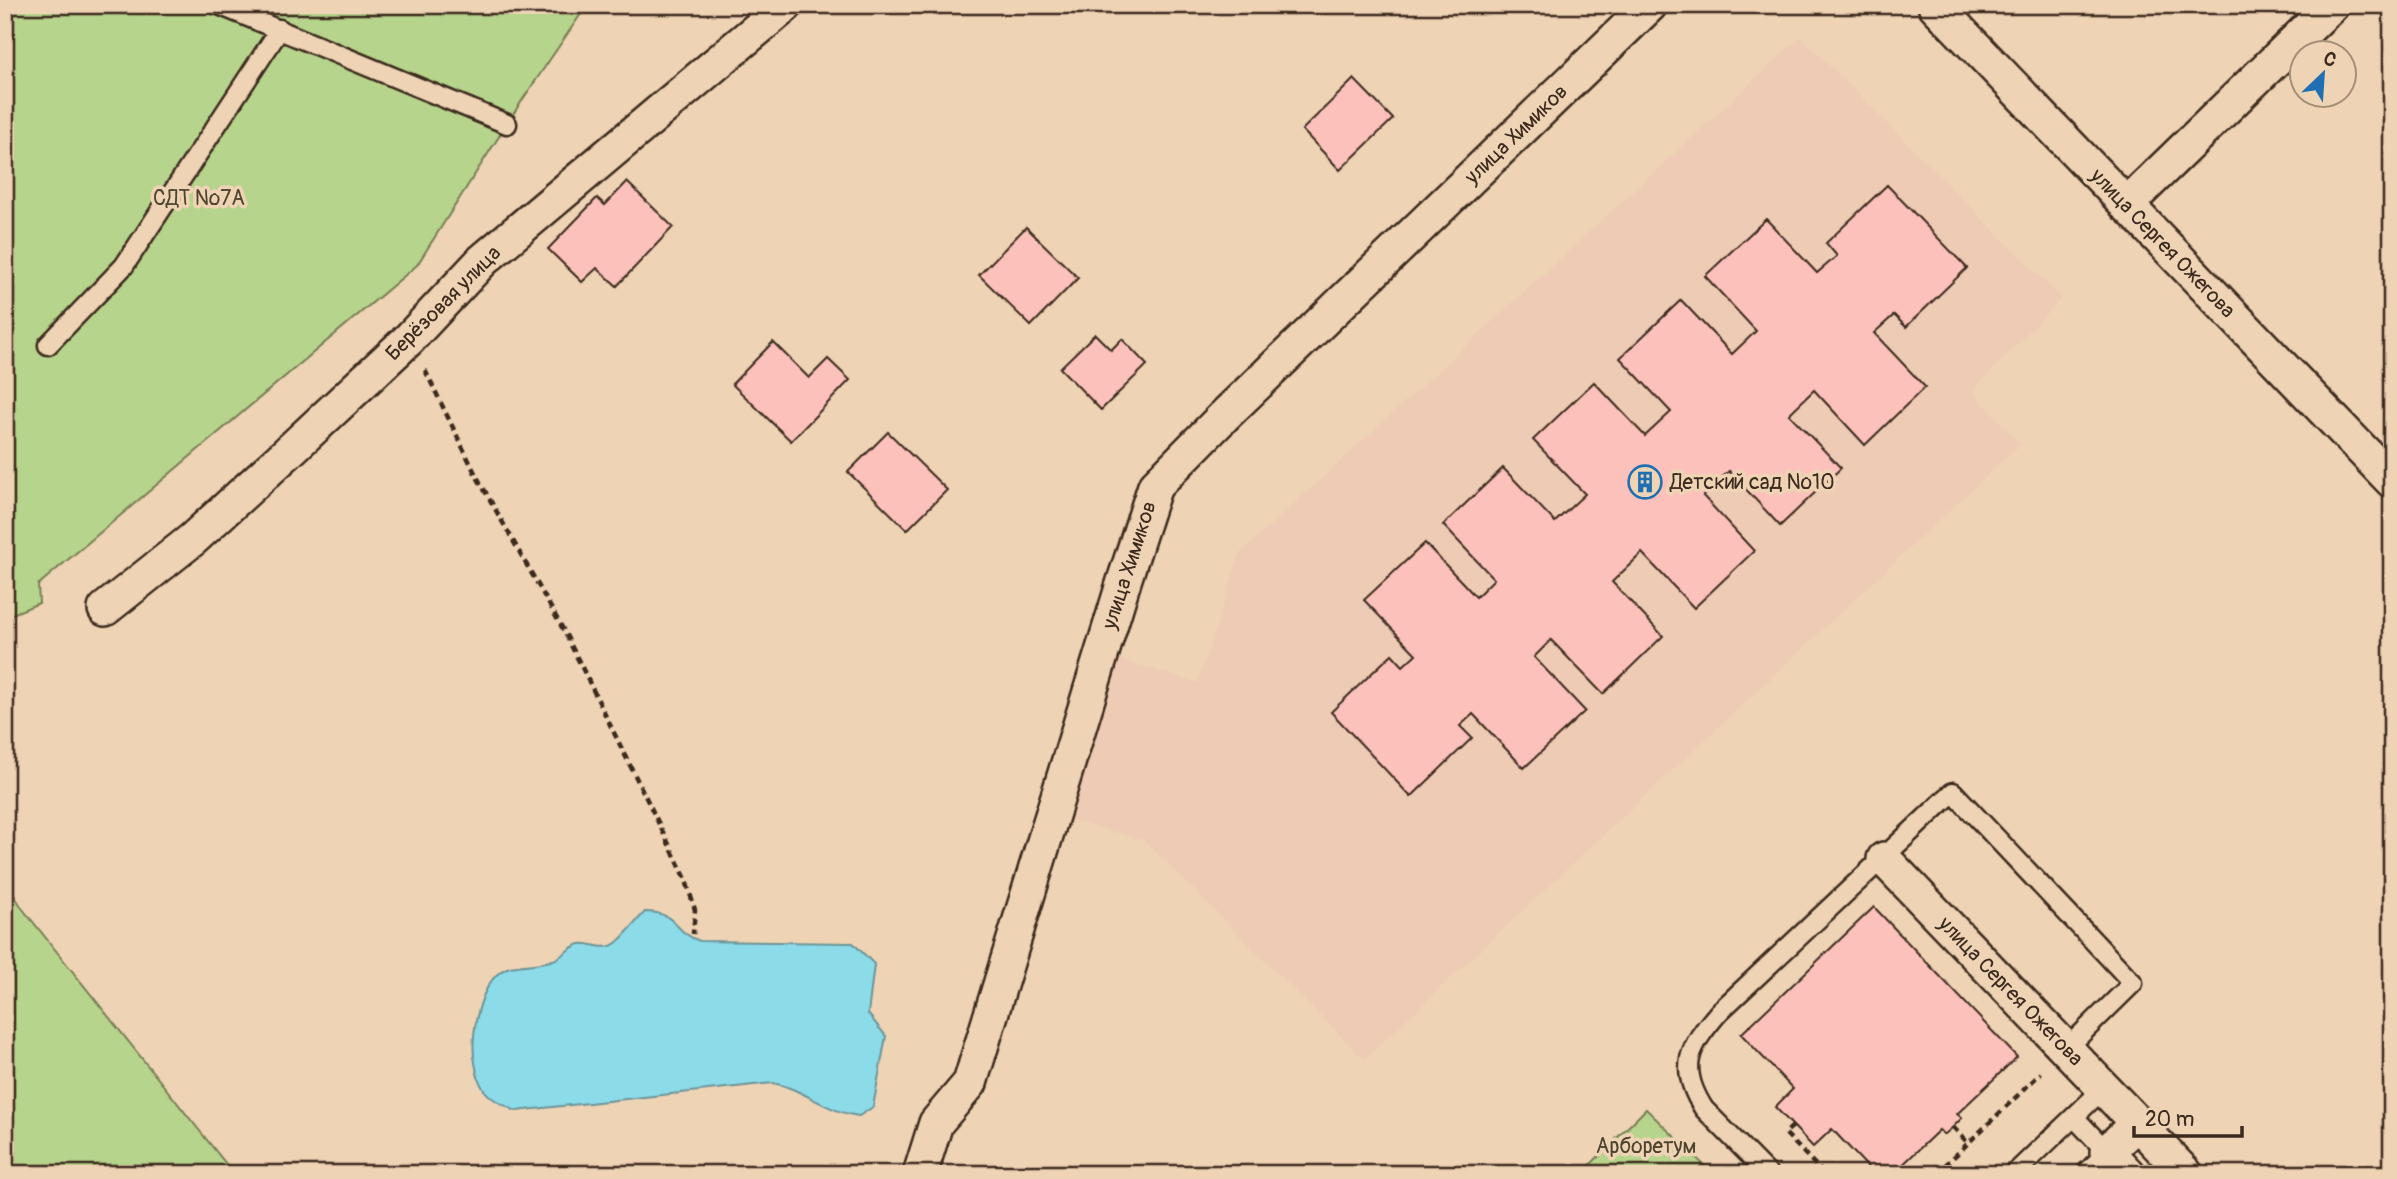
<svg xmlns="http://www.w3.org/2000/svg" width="2397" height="1179" viewBox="0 0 2397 1179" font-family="Pangolin,sans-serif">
  <rect width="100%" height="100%" fill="#eed3b5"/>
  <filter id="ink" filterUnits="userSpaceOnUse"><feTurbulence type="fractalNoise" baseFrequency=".0143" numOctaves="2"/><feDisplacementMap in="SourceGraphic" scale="14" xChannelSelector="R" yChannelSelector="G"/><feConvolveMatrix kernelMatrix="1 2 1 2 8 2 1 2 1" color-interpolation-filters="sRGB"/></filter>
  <g filter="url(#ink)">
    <polygon fill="#eecbb4" points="1801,37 2061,298 1972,391 2020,444 1364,1059 1144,840 1069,819 1117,659 1198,683 1240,554"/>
    <g fill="#b7d48c" stroke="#797f55" stroke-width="2">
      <polygon points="5,5 587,5 521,102 417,265 38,585 39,603 5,617"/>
      <polygon points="5,880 22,908 234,1174 5,1174"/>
      <polygon points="1646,1109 1713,1174 1581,1174"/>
    </g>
    <path fill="#8cdbe9" stroke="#6c9498" stroke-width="2" d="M645 912C679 912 672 932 700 941L853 943 874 964 868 1014 886 1036 873 1107 859 1116C826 1112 804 1089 773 1083L516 1111C484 1096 479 1091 474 1056 471 1031 481 975 510 967 524 964 539 965 553 960 563 957 568 947 580 944 591 942 604 952 616 943 625 936 636 921 645 912Z"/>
    <g fill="#fdc1bb" stroke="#3b2a1e" stroke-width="2">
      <polygon points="1354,79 1393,119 1340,170 1302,130"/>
      <polygon points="627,182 673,227 617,286 597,268 582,282 548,249 597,198 605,205"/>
      <polygon points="1887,185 1967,268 1906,327 1894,315 1874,333 1925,387 1865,445 1814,390 1789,414 1841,468 1780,526 1729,471 1703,496 1754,551 1694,608 1642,553 1612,582 1663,636 1603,694 1551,640 1534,657 1585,711 1524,768 1473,714 1460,726 1472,738 1411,797 1331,712 1392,654 1403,666 1416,654 1364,600 1425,543 1476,597 1494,579 1443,525 1503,468 1555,522 1585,494 1533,440 1594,382 1645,436 1671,412 1620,358 1681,300 1732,354 1756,331 1705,276 1766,219 1817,273 1837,256 1826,243"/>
      <polygon points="1026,227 1078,278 1031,326 979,275"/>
      <polygon points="1095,334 1111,350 1122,339 1147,365 1101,410 1060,368"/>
      <polygon points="773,342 809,378 828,359 850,380 791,441 732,384"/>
      <polygon points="888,432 947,490 907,530 848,472"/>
      <polygon points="1874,907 2017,1057 1957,1114 1962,1118 1953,1127 1944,1135 1939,1130 1893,1174 1874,1174 1832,1129 1813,1147 1775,1107 1793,1089 1741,1034"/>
    </g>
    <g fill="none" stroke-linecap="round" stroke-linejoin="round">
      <defs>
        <g id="lane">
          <polyline points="219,5 507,124"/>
          <polyline points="48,345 124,266 280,29"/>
          <polyline points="2074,1117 2107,1152 2085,1174"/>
          <path d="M1768 1174 1704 1109C1677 1067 1689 1047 1719 1012L1953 792 2133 983 2066 1049"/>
          <polyline points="2014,1174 2104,1088"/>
        </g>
        <g id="street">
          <polyline points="1935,5 2392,481"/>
          <polyline points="2126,205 2332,5"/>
          <polyline points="105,609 193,539 286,454 409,339 483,260 786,5"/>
          <polyline points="1884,859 2186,1174"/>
          <polyline points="920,1174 936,1123 970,1083 1124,581 1155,486 1224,416 1650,5"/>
          <polyline points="2128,1174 2107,1152 2137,1123"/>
        </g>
      </defs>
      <use href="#lane" stroke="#3b2a1e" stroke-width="23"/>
      <use href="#street" stroke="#3b2a1e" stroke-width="38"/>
      <g stroke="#3b2a1e" stroke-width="4.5" stroke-dasharray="7 5" stroke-linecap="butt">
        <polyline points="425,370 476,475 564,631 685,877 695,910 693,934"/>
        <polyline points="1793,1126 1785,1133 1824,1174"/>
        <polyline points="1953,1127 1968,1143"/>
        <polyline points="1936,1174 2041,1073"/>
      </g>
      <use href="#lane" stroke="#eed3b5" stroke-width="18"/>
      <use href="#street" stroke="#eed3b5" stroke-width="33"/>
    </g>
  </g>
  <defs>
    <symbol id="building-ring" viewBox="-11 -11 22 22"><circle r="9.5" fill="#eed3b5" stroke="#1f6fb2" stroke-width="1.5"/><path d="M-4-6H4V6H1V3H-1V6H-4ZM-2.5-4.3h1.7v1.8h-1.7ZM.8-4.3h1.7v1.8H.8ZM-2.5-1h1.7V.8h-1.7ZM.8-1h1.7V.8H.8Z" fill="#1f6fb2"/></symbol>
  </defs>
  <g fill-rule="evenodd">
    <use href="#building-ring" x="1626" y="463" width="38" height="38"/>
  </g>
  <g text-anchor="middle" stroke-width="7" stroke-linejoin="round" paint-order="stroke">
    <g font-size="21" fill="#3b2a1e" stroke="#eed3b5">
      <text transform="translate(1516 134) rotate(-44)" y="7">улица Химиков</text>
      <text transform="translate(2163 243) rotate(46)" y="7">улица Сергея Ожегова</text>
      <text transform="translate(443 303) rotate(-45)" y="7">Берёзовая улица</text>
      <text transform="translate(1129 565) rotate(-72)" y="7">улица Химиков</text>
      <text transform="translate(2011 991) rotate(46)" y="7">улица Сергея Ожегова</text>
    </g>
    <g font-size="21" fill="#4e442e" stroke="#eed3b5">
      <text x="199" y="205">СДТ №7А</text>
      <text x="1646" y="1153">Арборетум</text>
    </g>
    <g font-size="21" fill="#3b2a1e" stroke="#eed3b5" text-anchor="start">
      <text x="1670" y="489">Детский сад №10</text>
    </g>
  </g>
  <rect width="2397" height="1179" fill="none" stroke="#eed3b5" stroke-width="28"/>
  <rect x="14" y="14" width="2369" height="1151" fill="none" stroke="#3b2a1e" stroke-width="2.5" filter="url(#ink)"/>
  <g transform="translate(2323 74) rotate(25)"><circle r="33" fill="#eed3b5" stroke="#a68f79" stroke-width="2"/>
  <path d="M0-5L12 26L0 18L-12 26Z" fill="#1f6fb2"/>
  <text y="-10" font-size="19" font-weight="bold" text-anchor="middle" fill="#3b2a1e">С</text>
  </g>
  <path d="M2134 1126v10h108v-10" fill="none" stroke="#3b2a1e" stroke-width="3.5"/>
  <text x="2145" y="1126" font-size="21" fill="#3b2a1e" stroke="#eed3b5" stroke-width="5" paint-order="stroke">20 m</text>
</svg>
